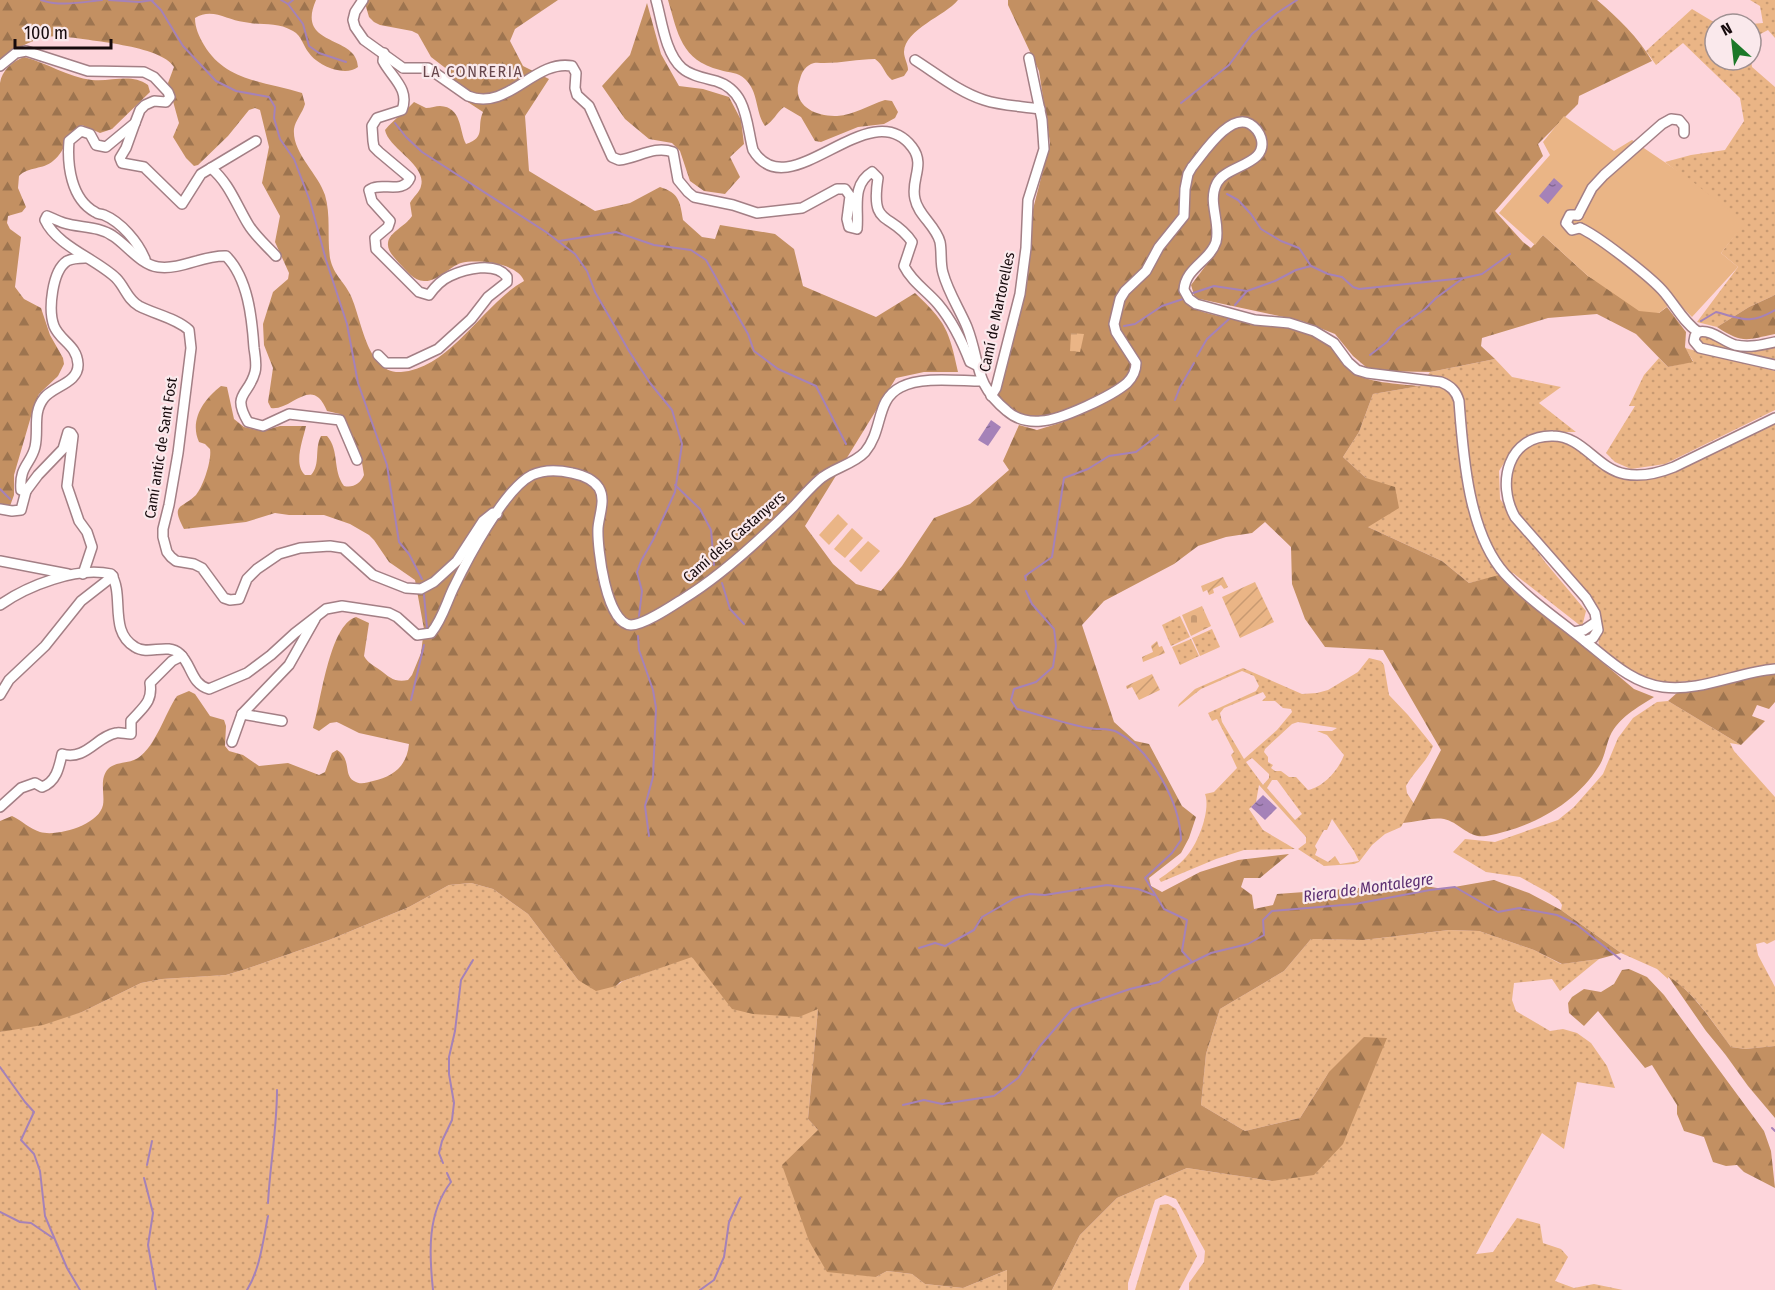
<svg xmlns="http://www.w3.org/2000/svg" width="1775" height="1290" viewBox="0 0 1775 1290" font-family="'Fira Sans Condensed',sans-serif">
  <defs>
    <pattern id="grass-dots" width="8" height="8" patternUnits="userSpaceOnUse" patternTransform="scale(1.5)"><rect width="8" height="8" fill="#eab586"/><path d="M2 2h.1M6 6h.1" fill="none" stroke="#c89a72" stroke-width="1.8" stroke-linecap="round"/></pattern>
    <pattern id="forest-firs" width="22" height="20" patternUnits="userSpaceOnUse" patternTransform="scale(1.5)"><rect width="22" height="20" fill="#c39062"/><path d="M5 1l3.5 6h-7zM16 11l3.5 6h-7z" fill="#9d744f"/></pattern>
    <pattern id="cemetery-stones" width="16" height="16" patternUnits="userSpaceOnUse" patternTransform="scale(1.5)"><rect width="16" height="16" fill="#eab586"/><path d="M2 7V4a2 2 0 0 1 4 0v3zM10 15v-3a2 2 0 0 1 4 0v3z" fill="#c89a72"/></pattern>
    <pattern id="garden-furrows" width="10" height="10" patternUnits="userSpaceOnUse" patternTransform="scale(1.5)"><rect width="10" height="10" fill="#eab586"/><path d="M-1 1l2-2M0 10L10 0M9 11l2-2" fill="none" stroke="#c89a72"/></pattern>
    <pattern id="water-ripples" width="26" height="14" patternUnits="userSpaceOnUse" patternTransform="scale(1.5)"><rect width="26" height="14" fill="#a582b8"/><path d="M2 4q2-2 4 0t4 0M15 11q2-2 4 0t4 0" fill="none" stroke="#856994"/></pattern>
  </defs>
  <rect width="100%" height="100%" fill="#fdd5db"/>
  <g fill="url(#grass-dots)" fill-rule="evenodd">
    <polygon points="1750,0 1775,0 1775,38 1768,30 1751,39 1751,24 1763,23 1760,6"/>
    <polygon points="1692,9 1717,24 1715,24 1715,60 1751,60 1752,67 1775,87 1775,295 1749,307 1717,327 1697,322 1738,267 1721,253 1744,223 1665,162 1691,155 1725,150 1744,121 1740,98 1683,43 1656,65 1646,51"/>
    <polygon points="1704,334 1730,345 1775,345 1775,359 1704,346 1699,344 1697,336"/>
    <polygon points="1685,348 1775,371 1775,410 1665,464 1631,469 1615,462 1606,453 1635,406 1629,406 1644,375 1659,358 1668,367 1693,361"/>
    <polygon points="1495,359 1512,377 1561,387 1539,403 1576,432 1536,432 1516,444 1499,471 1500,499 1545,562 1586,611 1582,627 1513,573 1469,583 1442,561 1368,527 1366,478 1343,457 1359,432 1373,394 1420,386 1430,372"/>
    <path d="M1775 422V664L1744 669 1701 680 1667 683 1641 677 1632 672 1599 647C1597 635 1602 625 1599 613L1517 512 1509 490 1512 465 1522 451 1538 442 1558 439 1569 442 1611 471 1641 478Z"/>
    <polygon points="1180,616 1190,637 1171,646 1162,625"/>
    <polygon points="1212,629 1220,647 1200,656 1192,638"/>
    <polygon points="1191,639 1199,656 1180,665 1172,647"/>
    <path d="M1369 658 1381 661 1384 665 1389 695 1408 715 1433 746C1427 762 1414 771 1406 786L1407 793 1414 804 1401 827 1385 834 1372 845 1359 862 1354 864 1324 866 1298 849 1306 843V837L1259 785 1256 802 1249 809 1263 830 1295 849 1244 850 1216 859 1161 882 1159 879C1169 872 1178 866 1186 857 1198 844 1211 810 1205 794L1214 792 1237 768 1231 755 1234 752 1217 719 1212 721 1208 713 1256 691 1259 686 1254 676 1242 671 1201 689 1178 707 1179 704 1195 689 1243 668 1302 694 1317 693 1328 690 1358 672ZM1263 692 1266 697 1262 701H1275L1283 708 1291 709 1292 712 1277 730 1244 759 1222 722 1220 713 1224 708ZM1298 722 1337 728 1332 731H1317L1327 735 1344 755C1339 769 1324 787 1308 790L1296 777H1289L1281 771H1275L1271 768 1273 765 1268 762V757L1264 752 1265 749 1292 724ZM1252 758 1269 774V778L1263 785 1246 762ZM1272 780H1277L1302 814 1295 820 1267 788ZM1332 819 1354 851 1359 861 1340 864 1335 856 1328 862 1315 855 1317 850 1315 846 1324 830H1327Z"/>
    <path d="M1668 701 1741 745 1730 743 1734 751 1775 797V940L1767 944 1764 942 1756 944 1758 955 1775 987V1046L1745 1049 1731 1047C1712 1022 1695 992 1668 977V979L1657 969 1621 953 1561 910 1562 905 1559 900 1549 893 1520 877 1486 872 1453 852 1465 839 1495 842 1558 820 1574 807 1603 774 1618 738 1633 718 1657 702Z"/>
    <polygon points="471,883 493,889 528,914 578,980 616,986 623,981 692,956 706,973 818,1009 808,1119 818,1130 876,1277 887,1271 912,1274 925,1284 963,1288 1007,1270 1007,1290 0,1290 0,1032 82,1012 141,983 162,979 226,975 246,969 329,940 409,907 449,885"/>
    <polygon points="1449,930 1479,931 1534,950 1561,964 1599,959 1560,991 1552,979 1514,983 1512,1000 1516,1011 1550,1031 1563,1029 1577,1033 1591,1043 1607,1066 1615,1088 1577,1082 1564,1149 1542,1133 1476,1254 1493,1252 1517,1218 1540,1224 1543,1243 1561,1249 1568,1257 1555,1281 1574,1288 1594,1284 1623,1290 1189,1290 1189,1283 1204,1262 1205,1251 1176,1199 1165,1195 1155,1200 1128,1283 1128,1290 1052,1290 1080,1235 1117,1198 1187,1168 1272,1181 1329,1072 1300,1118 1245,1131 1201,1105 1206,1054 1220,1009 1284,971 1311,939 1363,940"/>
    <polygon points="1168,1204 1176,1209 1197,1256 1179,1290 1135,1290 1160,1205"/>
  </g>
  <g fill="url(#forest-firs)">
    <path d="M0 0H316C295 48 357 34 358 67 345 77 318 66 309 53 303 46 302 36 293 31 276 21 262 26 244 22 227 20 212 7 195 18 195 28 199 36 204 45 226 82 265 81 302 93L305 104C303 112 295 121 294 129 292 153 318 173 325 195 331 216 327 237 330 258 334 276 343 280 350 294 362 318 366 374 401 372 450 369 484 303 524 281 518 263 478 259 461 263 449 267 437 282 424 281 414 281 406 270 399 263 394 257 387 251 388 243 389 232 406 226 412 216L410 203C413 197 420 192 421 186 427 165 388 148 385 130 394 119 405 112 414 102L426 108C431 108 436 106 440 106 462 107 459 130 466 144 487 137 476 127 483 112L460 97 448 70 431 57 418 34 412 31 380 25 374 22 369 17 364 0H558L515 29 510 41 523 66 549 79 525 116 529 171 595 211 630 203 660 187C679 193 680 201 683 220L702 237 715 239 720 225 775 234 794 249 803 286 876 317 915 293C946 322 949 330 958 372H924L896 378 805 526 833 564 856 584 881 591 902 566 934 518 970 504 1009 470 1003 461 1019 425 1037 430 1063 422 1017 414 996 394 1005 375 1027 284 1032 213 1050 143 1039 71 1008 5V0H1597C1617 17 1639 38 1652 61L1579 96 1578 104 1538 144 1543 156 1495 211 1523 242 1531 248 1543 235 1588 276 1659 313 1667 307 1686 332 1685 347 1693 362 1668 367 1636 334 1597 314 1548 318 1482 338 1481 346 1495 359 1430 372 1379 371 1366 367 1353 356 1335 334 1302 321 1195 298 1191 285 1207 264 1198 259C1187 271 1172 285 1184 301 1198 319 1269 322 1291 328 1306 332 1325 339 1335 352 1339 357 1343 365 1349 370 1364 383 1400 384 1420 386L1373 394 1359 432 1343 457 1366 478 1395 487 1399 508 1368 527 1442 561 1469 583 1499 575 1634 689 1654 697C1637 708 1619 717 1610 736 1606 745 1605 757 1599 766 1575 805 1530 828 1486 836 1469 839 1459 822 1444 819 1432 817 1416 822 1403 823L1441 750 1383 650 1325 647 1305 619 1292 584 1291 547 1265 522 1252 533 1226 537 1198 546 1174 564 1104 601 1082 625 1114 722 1135 741 1149 744 1182 806 1196 817 1189 838 1181 853 1149 878 1151 886 1162 892 1200 872 1238 860 1289 854 1260 878H1244L1241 887 1252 895 1254 909 1273 905 1277 894 1414 884 1443 889 1494 880 1529 893 1561 910 1621 953 1599 959 1562 964 1534 950 1479 931 1449 930 1363 940 1311 939 1284 971 1220 1009 1206 1054 1201 1105 1245 1131 1300 1118 1329 1072 1364 1037 1387 1038 1343 1144 1314 1175 1272 1181 1187 1168 1117 1198 1080 1235 1052 1290H1007V1270L963 1288 925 1284 912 1274 887 1271 876 1277 827 1272 809 1241 782 1165 818 1130 808 1119 818 1009 799 1017 753 1014 732 1009 692 957 620 982 616 986 596 991 578 980 528 914 493 889 471 883 449 885 409 907 329 940 246 969 226 975 162 979 141 983 82 1012 43 1025 0 1032V821L12 816C21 820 30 829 40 832 57 837 99 825 103 805 105 794 99 779 108 769 116 761 129 764 138 758 156 746 165 713 177 696L189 691 195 694 210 716 224 720 226 726 225 746 229 751 243 755 259 766 288 763 319 775 325 772 332 753 337 750C352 759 343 775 354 781 360 785 366 783 373 781 393 777 407 766 409 744L359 733 337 722 330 723 319 731 313 728C321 703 329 625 356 617L369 623 364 656C368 663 373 665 380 670 389 677 395 683 408 680L412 675 421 653 424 629 415 580 389 562 374 540 369 535 350 524 324 515H289L275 513 246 522 184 529C170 503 182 509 196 495 203 487 212 460 210 449L205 444 199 442C189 420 204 399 221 386L227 387 234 419 244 427 262 431 280 426H306C303 440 293 464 305 475H311C321 464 314 449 321 436H327C340 451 332 470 344 486 353 488 360 484 364 475L362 463 340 414 327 411C312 374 292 411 271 408L268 402 273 368 264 345 263 324 273 292 288 279 289 273 275 242 280 216 262 183 269 147 260 110 255 108 249 110 228 136 198 165 194 166 186 158 173 137 179 123 168 83 174 67C161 45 88 41 62 36 38 35 19 47 0 60Z"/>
    <path d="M668 0H958C945 16 905 29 904 52 904 58 908 64 908 70L904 76 892 80C884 74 884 65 875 59 858 59 842 63 824 63 819 63 815 62 811 64 804 68 802 72 800 79 790 104 814 117 837 116 854 115 869 105 885 100L892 101 898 112 895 118 884 124 858 127 821 142 815 141 801 117 784 107C776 113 774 121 765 126 755 112 759 92 745 79 738 72 729 73 720 70 681 60 678 34 668 0Z"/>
    <polygon points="647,3 661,54 679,86 703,89 729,97 741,120 744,144 730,157 740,177 725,194 704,191 690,181 680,151 672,143 649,139 625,119 602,86 630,55"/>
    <path d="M24 57C47 63 68 77 92 80 112 82 131 73 148 85L150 92 112 129 100 133 82 125C64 135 68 149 53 161 43 170 29 166 19 176L18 188 26 207 22 212 8 216 7 223 10 229 21 237 15 287 24 299 41 308 50 335 63 358 64 364 58 376 39 394 34 406 14 475V495L10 506 0 504V83C2 70 12 62 24 57Z"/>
    <path d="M1775 295V334C1746 340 1743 344 1717 327L1749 307Z"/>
    <polygon points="1775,672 1775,702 1769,709 1757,705 1752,716 1765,721 1741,745 1668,701 1678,692"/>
    <polygon points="1629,969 1647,977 1664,995 1764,1131 1771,1151 1775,1188 1744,1172 1737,1165 1726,1166 1713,1162 1704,1137 1684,1131 1677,1114 1677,1105 1652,1065 1645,1068 1598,1011 1584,1026 1569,1013 1568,1003 1572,997 1584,989 1601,992 1614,984 1622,970"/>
    <path d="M1668 976C1695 993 1712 1022 1731 1047L1745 1049 1775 1046V1118L1748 1086 1725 1054 1706 1031Z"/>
  </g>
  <g fill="url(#cemetery-stones)">
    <polygon points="1071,333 1084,334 1080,352 1070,351"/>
    <polygon points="1202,606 1211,626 1191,636 1182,615"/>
  </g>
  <g fill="#eab586">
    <polygon points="1564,116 1614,151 1632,140 1688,178 1745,223 1721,253 1738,267 1692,317 1675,300 1659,313 1639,311 1588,276 1543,235 1535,245 1499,213 1550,155 1543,142"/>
    <polygon points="838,514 848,524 829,545 819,535"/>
    <polygon points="852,528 863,538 845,558 834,549"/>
    <polygon points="868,541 880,551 861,572 849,561"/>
  </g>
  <g fill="url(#garden-furrows)">
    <polygon points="1223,577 1228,587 1224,589 1221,585 1213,589 1214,593 1209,595 1207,590 1203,592 1201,586"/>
    <polygon points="1255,582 1274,622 1240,638 1222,597"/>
    <polygon points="1157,641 1159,647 1162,646 1165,653 1143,662 1142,657 1153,652 1151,646"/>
    <polygon points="1152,674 1160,690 1139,700 1132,687 1127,689 1126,686"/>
  </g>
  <g fill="url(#water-ripples)">
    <polygon points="1554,178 1563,186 1548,204 1539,196"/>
    <polygon points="991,420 1001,427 988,446 978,440"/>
    <polygon points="1263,795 1277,808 1265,820 1251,807"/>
  </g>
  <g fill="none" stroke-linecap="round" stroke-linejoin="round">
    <g stroke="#a582b8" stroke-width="2">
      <path d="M41 0C60 7 82 2 102 0"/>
      <polyline points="109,0 139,2 153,0"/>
      <polyline points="281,0 288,4 293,0"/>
      <polyline points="152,1 161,10 183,46 216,81 236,91 269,97 275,107 274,118 280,139 294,159 310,201 326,260 347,324 358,383 387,465 399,542 409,554 422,579"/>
      <polyline points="288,4 303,24 309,46 319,53 346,62"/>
      <polyline points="1181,103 1229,65 1252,34 1277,13 1297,0"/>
      <polyline points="395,123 406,137 422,152 546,232 575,254 587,271 595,292 629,351 650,383 672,410 682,444 675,492 653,540 641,561 637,572 642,591 639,616"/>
      <polyline points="1227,194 1238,200 1251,214 1261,229 1281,241 1299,248 1311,266"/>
      <polyline points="559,241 616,232 654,245 691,250 706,260 748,334 754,351 778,369 816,386 846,444"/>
      <polyline points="1193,293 1214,286 1247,291 1275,281 1296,270 1311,266 1328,274 1342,277 1353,287 1359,289 1464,278 1482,274 1510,254"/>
      <polyline points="1235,305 1247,291"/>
      <path d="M1701 321 1716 312C1743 319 1749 325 1775 310"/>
      <polyline points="1124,326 1135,324 1162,306 1183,299"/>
      <polyline points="1370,355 1387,342 1397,329 1425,309 1436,298 1462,279"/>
      <polyline points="1197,356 1207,339 1229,319"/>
      <polyline points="1175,400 1180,387 1194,363"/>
      <polyline points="675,485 700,509 711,530 714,565"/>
      <polyline points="0,489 10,499"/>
      <polyline points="1026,580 1025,576 1052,557 1064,478 1088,469 1109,456 1136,452 1158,435"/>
      <polyline points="722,583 730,609 744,624"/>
      <path d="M1026 591 1032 604 1054 629 1056 646 1053 667 1036 682 1014 689 1011 700 1017 709C1041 715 1065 724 1089 728 1098 730 1109 728 1117 732 1151 750 1180 802 1181 840L1172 853 1145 878 1164 909 1187 920 1182 951 1192 962"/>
      <polyline points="424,595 427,628"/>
      <polyline points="638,636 639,650 653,690 656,708 653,777 645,806 649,836"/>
      <polyline points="411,700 424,645"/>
      <polyline points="919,948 935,943 945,946 974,930 982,917 1015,898 1030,894 1045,895 1107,885 1138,889 1154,895"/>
      <polyline points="0,1067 25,1102 34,1112 21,1140 34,1154 40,1171 45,1216 67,1268 80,1290"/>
      <polyline points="903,1105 924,1100 942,1104 994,1096 1018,1078 1040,1046 1072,1009 1130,989 1159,982 1172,972 1211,953 1248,944 1264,935 1263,920 1272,911 1355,904 1430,890 1455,887 1498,912 1519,908 1557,915 1576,924 1620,959"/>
      <polyline points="1772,1128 1775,1131"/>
      <polyline points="443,1163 439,1153 442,1141 452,1120 454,1103 449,1074 449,1057 455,1031 461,980 473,960"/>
      <polyline points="147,1165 152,1141"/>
      <polyline points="144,1178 153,1213 148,1245 156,1290"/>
      <path d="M268 1203C270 1165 277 1128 277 1090"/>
      <polyline points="0,1212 20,1222 31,1223 53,1238"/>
      <path d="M247 1290C260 1269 263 1241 268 1216"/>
      <path d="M433 1290C429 1253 427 1213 451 1182L447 1173"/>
      <polyline points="700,1290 714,1280 724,1257 729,1222 740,1198"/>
    </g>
    <defs>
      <g id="minor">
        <path d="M363 0 355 12 353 20 355 27 364 40 403 68H428L468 96C508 112 534 59 572 66L576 73 575 88 577 95 589 106 612 157 619 160C638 158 654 145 673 152L678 180 688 192 694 197 733 205 757 213 802 208 837 189H845L850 196 847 219 849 227 857 229C859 208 851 185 872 172L878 178C870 229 891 211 912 242L904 266C912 282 927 291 938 304 953 322 962 341 970 362L976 365"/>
        <path d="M656 0C662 21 665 53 682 68 691 76 705 78 716 81 748 91 746 124 753 150 789 210 869 91 912 147 926 165 910 180 915 199 918 215 936 226 940 242 942 252 940 263 943 273 948 292 960 310 967 327 981 363 973 383 1007 411 1016 419 1029 422 1041 421 1061 420 1112 396 1127 383 1133 377 1136 370 1136 363L1116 332 1114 324 1120 299 1125 291 1146 271 1159 247 1184 216 1185 189 1188 174 1192 167C1203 154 1230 112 1250 124 1255 127 1259 132 1261 138 1269 165 1226 165 1217 183 1207 202 1221 222 1216 242 1210 261 1185 268 1184 290L1189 299 1196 304 1255 320 1289 323 1314 331 1334 343 1348 362 1357 370 1367 373 1441 382C1451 386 1456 391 1459 401 1463 454 1468 533 1505 574 1529 600 1559 620 1586 642 1610 661 1632 683 1663 687 1700 692 1738 672 1775 669"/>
        <path d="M915 60C937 74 959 92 984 100 1002 106 1021 106 1040 109"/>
        <path d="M0 66 16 53 26 51 88 71 144 72 154 77 168 92 170 97 166 102 154 101 145 105 140 110 135 123 106 147 96 145 90 134 81 131 69 141C67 165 71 199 95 212 99 215 99 213 104 215 121 222 138 242 145 259"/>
        <polyline points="135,123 126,148 120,158 122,163 144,167 182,204 201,174 256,141"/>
        <path d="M211 168C229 183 236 204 248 224 255 236 267 246 276 256"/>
        <polyline points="1578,215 1592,188 1604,175 1662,124 1671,119 1679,120 1684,126 1684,133"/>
        <polyline points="1578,215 1570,215 1566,223 1572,230 1580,228"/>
        <path d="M1580 228C1597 235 1648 275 1662 290 1674 303 1683 322 1698 332"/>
        <polyline points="1698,332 1695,336 1694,341 1700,348 1775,365"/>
        <path d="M1698 332C1712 329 1722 341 1735 345 1749 348 1762 345 1775 342"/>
        <path d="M378 355 386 363H408L438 349 471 319 488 297 507 282V277C496 261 465 269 450 276 441 280 434 288 429 295L419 292 376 249 375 238 388 227 390 221 372 201 369 190C381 181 403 195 410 178L379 152 374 147 373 141 372 126 377 118 402 110C410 89 392 78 383 61L384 53"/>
        <polyline points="991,396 996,388 1020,294 1026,248 1028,200 1044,149 1042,120 1029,58"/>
        <path d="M357 460 340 420 289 414 263 426 248 422C231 393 249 396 255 372 257 365 255 355 254 348 252 318 248 278 226 256 203 255 182 270 158 267 141 265 127 245 113 236 99 226 80 228 64 223 58 221 52 218 47 216L45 220C57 246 96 259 116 278 125 287 127 299 139 306 154 314 176 318 189 330L191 348 178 453 169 505 163 529V537L167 552 171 557 176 561 194 564 202 568 224 598 230 600 239 599 247 579 257 569 279 554 300 548 330 546 343 548 373 575 406 588 421 589 434 582 457 561 483 521 493 513 497 514"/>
        <polyline points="0,509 12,511 21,510 26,491"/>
        <polyline points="0,561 68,574"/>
        <path d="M83 574 92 547 87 532 79 521 67 486 73 436 71 433 68 432 63 449 38 475 26 491 21 490C19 466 31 464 35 447 39 430 32 413 44 398 53 386 79 383 78 364 77 345 60 341 54 326 48 310 52 271 67 261 73 258 79 258 85 258"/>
        <path d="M0 605C27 586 77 566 111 574 125 595 108 631 135 647 149 656 167 642 180 654 192 665 191 684 209 689L247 673 271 655 295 633 326 609 342 606 389 613 397 617 417 635 431 633C442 620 446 604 453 589 467 560 504 489 532 475 545 469 559 470 572 473 582 475 593 479 599 488 606 500 599 515 598 528 597 547 606 624 631 625 644 625 672 606 683 599 721 576 762 538 794 506 802 497 810 488 819 480 832 468 853 465 865 452 884 429 875 400 901 387 921 376 959 381 981 381"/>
        <polyline points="1574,632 1584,630 1596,622"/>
        <path d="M1585 641 1593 638 1598 630 1595 613 1586 598 1515 517C1496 483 1508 435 1553 436 1583 436 1597 469 1625 474 1641 477 1659 473 1674 467L1775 418"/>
        <polyline points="0,695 9,680 45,646 81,601 113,576"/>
        <polyline points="242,714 282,721"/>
        <polyline points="232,742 242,714 289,665 315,619"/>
        <path d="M0 807 21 788 35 783 42 787C56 782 59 768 62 754 86 761 97 736 116 733 120 732 126 734 131 734V721C143 707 153 702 150 683L172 661 182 656"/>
      </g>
    </defs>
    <use href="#minor" stroke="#a37f85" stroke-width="12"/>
    <use href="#minor" stroke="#fff" stroke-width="9"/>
  </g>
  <g text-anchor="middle" stroke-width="4.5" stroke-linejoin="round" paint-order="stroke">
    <g font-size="15" fill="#160a0c" stroke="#fae9ec">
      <text transform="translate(997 312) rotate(-78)" y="5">Camí de Martorelles</text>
      <text transform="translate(161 448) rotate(-81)" y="5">Camí antic de Sant Fost</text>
      <text transform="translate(734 537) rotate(-41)" y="5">Camí dels Castanyers</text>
    </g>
    <g font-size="16" letter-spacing="1.5" fill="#68484d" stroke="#fae9ec">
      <text x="473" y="77">LA CONRERIA</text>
    </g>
    <g font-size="16" font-style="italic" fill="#5b2e71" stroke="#fae9ec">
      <text transform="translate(1368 887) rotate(-8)" y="6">Riera de Montalegre</text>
    </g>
  </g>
  <g transform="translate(1733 42) rotate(333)"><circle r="28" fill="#fae9ec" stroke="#9f9092" stroke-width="1.5"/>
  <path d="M0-4.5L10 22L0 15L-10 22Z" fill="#1b7828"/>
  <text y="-9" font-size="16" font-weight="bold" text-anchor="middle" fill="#160a0c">N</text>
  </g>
  <path d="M15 39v9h96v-9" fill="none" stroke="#160a0c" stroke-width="3"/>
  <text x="24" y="39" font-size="18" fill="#160a0c" stroke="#fae9ec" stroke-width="4.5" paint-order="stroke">100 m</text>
</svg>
